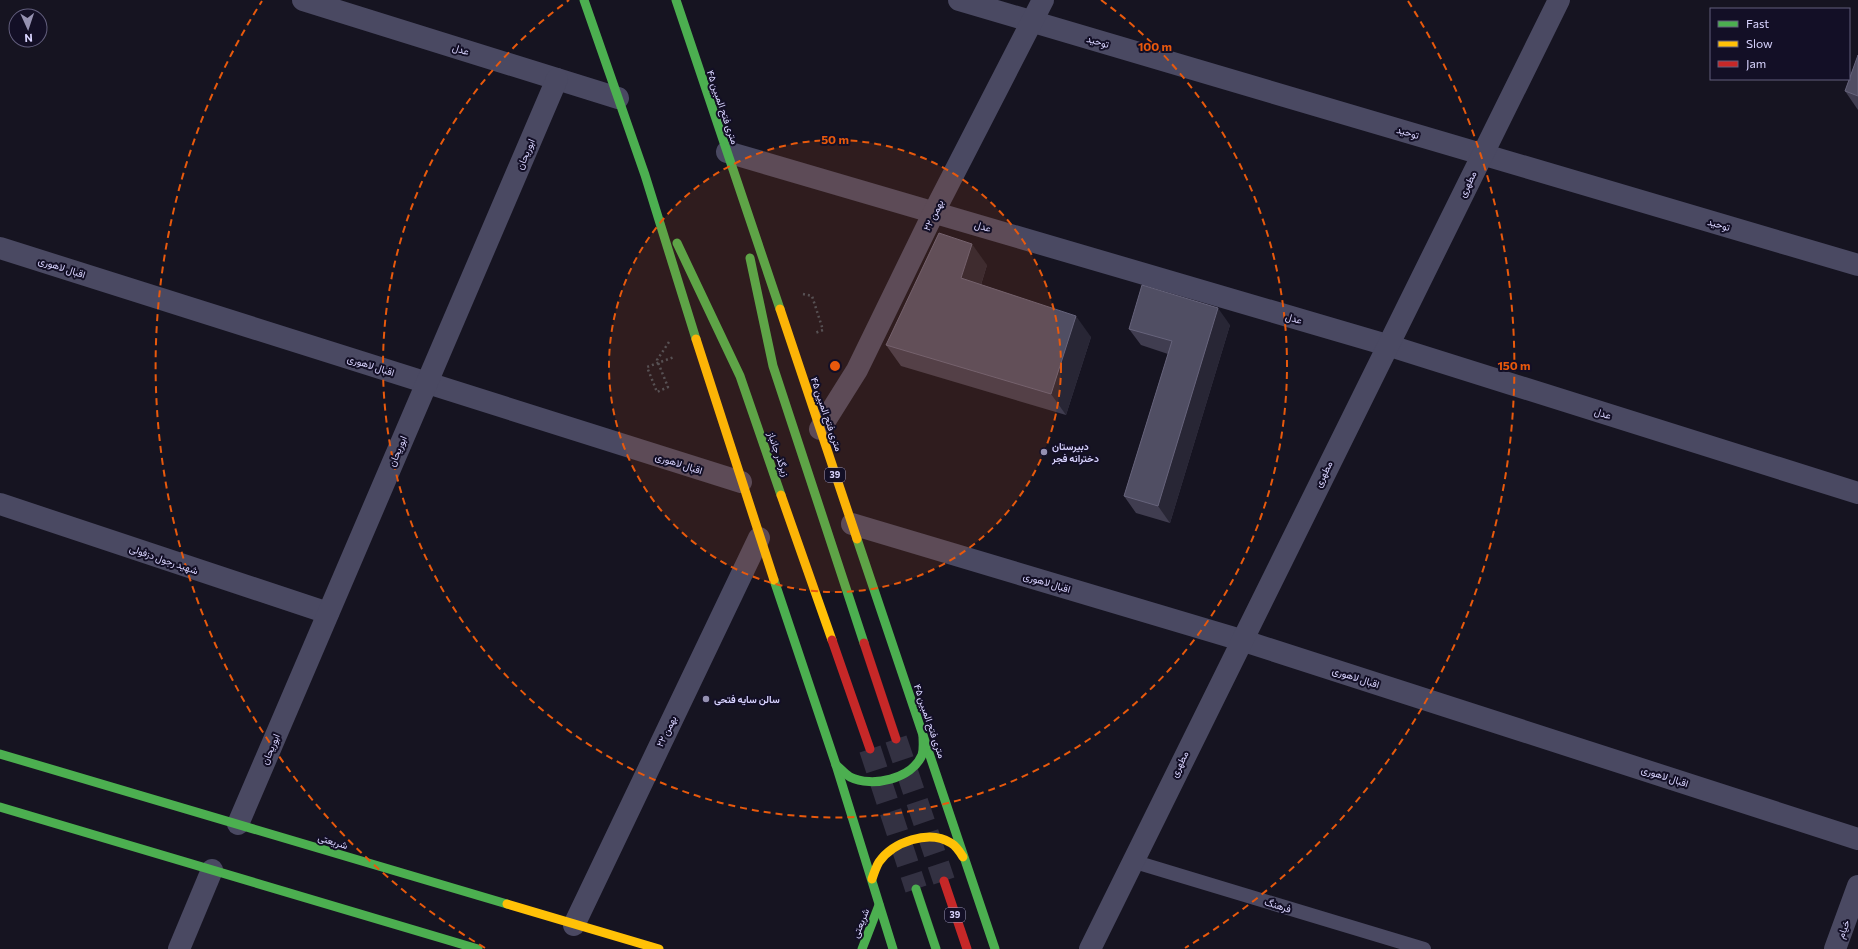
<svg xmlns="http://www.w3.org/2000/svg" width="1858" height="949" viewBox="0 0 1858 949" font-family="Commissioner,Vazirmatn,sans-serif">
  <rect width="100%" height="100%" fill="#161421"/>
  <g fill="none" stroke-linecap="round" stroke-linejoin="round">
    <g stroke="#333142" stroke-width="22" stroke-dasharray="22 11" stroke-linecap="butt">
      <polyline points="896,739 944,881"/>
      <polyline points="870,749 916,889"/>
    </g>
    <g stroke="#44505f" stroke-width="2.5" stroke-dasharray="2 3" stroke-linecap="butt">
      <polyline points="803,294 812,296 823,330 815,333"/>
      <polyline points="669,342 657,360 668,387 657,392 647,367 674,357"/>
    </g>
    <polyline stroke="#4a4962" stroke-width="14" points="1132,861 1424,949"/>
    <g stroke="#4a4962" stroke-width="22">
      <polyline points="303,0 618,98"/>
      <polyline points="959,0 1858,265"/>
      <polyline points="727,152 1387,345 1858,493"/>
      <polyline points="0,248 741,482"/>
      <polyline points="820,429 857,370 934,212 1043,0"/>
      <polyline points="0,504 328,613"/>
      <polyline points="852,524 1241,640 1858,839"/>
      <polyline points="238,824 557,79"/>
      <polyline points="574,925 759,538"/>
      <polyline points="179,949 212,870"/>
      <polyline points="1090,949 1559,0"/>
      <polyline points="1835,949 1858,886"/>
    </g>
    <g stroke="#4caf50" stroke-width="9">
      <polyline points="584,0 645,175 696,339"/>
      <polyline points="676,0 780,309"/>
      <polyline points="677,243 740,376 781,495"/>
      <polyline points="750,258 773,366 864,643"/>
      <polyline points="857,539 995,949"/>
      <polyline points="774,580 836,765 893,949"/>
      <polyline points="0,754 507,904"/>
      <path d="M836 765C841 769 845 774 850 777 872 788 912 779 922 755 924 749 923 742 923 736"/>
      <polyline points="0,807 478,949"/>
      <polyline points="916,889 936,949"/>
      <polyline points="862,949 879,905"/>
    </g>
    <g stroke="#ffc107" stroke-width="9">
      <polyline points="780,309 857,539"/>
      <polyline points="696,339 774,580"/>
      <polyline points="781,495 832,640"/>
      <path d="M872 879C874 873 876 867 879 862 893 842 929 829 951 843 956 846 960 852 963 857"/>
      <polyline points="507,904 659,949"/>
    </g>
    <g stroke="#c62828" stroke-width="9">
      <polyline points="832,640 870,749"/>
      <polyline points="864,643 896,739"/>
      <polyline points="944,881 967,949"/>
    </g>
  </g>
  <g fill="#403d50">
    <polygon points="1858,55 1858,110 1845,91"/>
    <polygon points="987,265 981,285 1091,337 1066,415 901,366 886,345"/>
    <polygon points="1230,325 1170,523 1136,513 1124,496 1168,354 1141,345 1129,329"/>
  </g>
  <g fill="#282635">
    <polygon points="972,244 987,265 976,300 961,278"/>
    <polygon points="1218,308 1230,325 1170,523 1158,506"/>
    <polygon points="1076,316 1091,337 1066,415 1051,394"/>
  </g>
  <g fill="#504e63" stroke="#66637b">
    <polygon points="1858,55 1858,96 1845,91"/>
    <polygon points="939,233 972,244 961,278 1076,316 1051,394 886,345"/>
    <polygon points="1142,285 1218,308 1158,506 1124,496 1172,341 1129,329"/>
  </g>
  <circle cx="835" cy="366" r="226" fill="#e8590c" fill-opacity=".12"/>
  <g fill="none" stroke="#e8590c" stroke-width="2" stroke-dasharray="7 5">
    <circle cx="835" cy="366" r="226"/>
    <path d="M1101 0A452 452 0 1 1 569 0"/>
    <path d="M485 948A679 679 0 0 1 262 1M1408 1A679 679 0 0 1 1185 948"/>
  </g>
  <g fill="#9591b1" stroke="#130f26" stroke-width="1.5">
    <circle cx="1044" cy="452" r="4"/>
    <circle cx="706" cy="699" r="4"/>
  </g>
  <g text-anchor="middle" stroke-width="4" stroke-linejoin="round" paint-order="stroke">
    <g fill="#130f26" stroke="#9e99be" stroke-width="1">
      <rect x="825" y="468" width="20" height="14" rx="3"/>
      <rect x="945" y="908" width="20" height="14" rx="3"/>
    </g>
    <g font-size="9" font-weight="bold" fill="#d9d4ff">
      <text x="835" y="478">39</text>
      <text x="955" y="918">39</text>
    </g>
    <g font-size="10" fill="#d9d4ff" stroke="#130f26">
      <text transform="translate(1098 41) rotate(16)" y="4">توحید</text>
      <text transform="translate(461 49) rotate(17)" y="4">عدل</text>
      <text transform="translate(723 107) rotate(71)" y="4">۴۵ متری فتح المبین</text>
      <text transform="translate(1408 132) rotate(16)" y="4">توحید</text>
      <text transform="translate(525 154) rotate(-67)" y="4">ابوریحان</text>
      <text transform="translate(1467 184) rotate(-64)" y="4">مطهری</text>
      <text transform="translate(933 215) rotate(-64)" y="4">۲۲ بهمن</text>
      <text transform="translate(1719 224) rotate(16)" y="4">توحید</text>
      <text transform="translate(983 226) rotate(16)" y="4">عدل</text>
      <text transform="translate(62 267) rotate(18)" y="4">اقبال لاهوری</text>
      <text transform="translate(1294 318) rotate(16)" y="4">عدل</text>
      <text transform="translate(371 365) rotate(18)" y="4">اقبال لاهوری</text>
      <text transform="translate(1603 413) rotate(17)" y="4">عدل</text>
      <text transform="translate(827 414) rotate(71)" y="4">۴۵ متری فتح المبین</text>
      <text transform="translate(397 451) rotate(-67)" y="4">ابوریحان</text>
      <text transform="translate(779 454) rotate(71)" y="4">زیرگذر جانباز</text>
      <text transform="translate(679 463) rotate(18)" y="4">اقبال لاهوری</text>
      <text transform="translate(1323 474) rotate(-64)" y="4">مطهری</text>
      <text transform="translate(164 559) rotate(19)" y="4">شهید رجول دزفولی</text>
      <text transform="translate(1047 582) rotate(17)" y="4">اقبال لاهوری</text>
      <text transform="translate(1356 677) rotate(18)" y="4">اقبال لاهوری</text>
      <text transform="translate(930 721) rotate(71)" y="4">۴۵ متری فتح المبین</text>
      <text transform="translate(666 731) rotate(-64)" y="4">۲۲ بهمن</text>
      <text transform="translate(270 749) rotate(-67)" y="4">ابوریحان</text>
      <text transform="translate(1179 764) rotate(-64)" y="4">مطهری</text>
      <text transform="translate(1665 776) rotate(18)" y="4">اقبال لاهوری</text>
      <text transform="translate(333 841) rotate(17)" y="4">شریعتی</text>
      <text transform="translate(1278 905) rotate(17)" y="4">فرهنگ</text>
      <text transform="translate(860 923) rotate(-68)" y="4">شریعتی</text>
      <text transform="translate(1843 929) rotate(-70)" y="4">خیام</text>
    </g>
    <g font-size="10" font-weight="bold" fill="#d9d4ff" stroke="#130f26" text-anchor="start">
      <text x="1052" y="450">دبیرستان<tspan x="1052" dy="12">دخترانه فجر</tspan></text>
      <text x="714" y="703">سالن سایه فتحی</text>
    </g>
  </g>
  <circle cx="835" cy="366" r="6" fill="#e8590c" stroke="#130f26" stroke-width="2"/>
  <g font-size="12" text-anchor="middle" font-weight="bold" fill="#e8590c" stroke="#130f26" stroke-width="4" stroke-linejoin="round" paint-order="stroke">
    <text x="1155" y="51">100 m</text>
    <text x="835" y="144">50 m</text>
    <text x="1514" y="370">150 m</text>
  </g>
  <rect x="1710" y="8" width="140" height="72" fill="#130f26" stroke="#625e7d"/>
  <rect x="1718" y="21" width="20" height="6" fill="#4caf50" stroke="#625e7d"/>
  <text x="1746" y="28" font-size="12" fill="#d9d4ff">Fast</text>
  <rect x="1718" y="41" width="20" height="6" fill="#ffc107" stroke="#625e7d"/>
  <text x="1746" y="48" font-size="12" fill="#d9d4ff">Slow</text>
  <rect x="1718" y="61" width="20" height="6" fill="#c62828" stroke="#625e7d"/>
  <text x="1746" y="68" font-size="12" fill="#d9d4ff">Jam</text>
  <g transform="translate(28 28) rotate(177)"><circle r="19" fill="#130f26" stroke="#625e7d"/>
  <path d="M0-3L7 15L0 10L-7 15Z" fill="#9591b1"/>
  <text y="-6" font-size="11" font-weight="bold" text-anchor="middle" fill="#d9d4ff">N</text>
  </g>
</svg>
